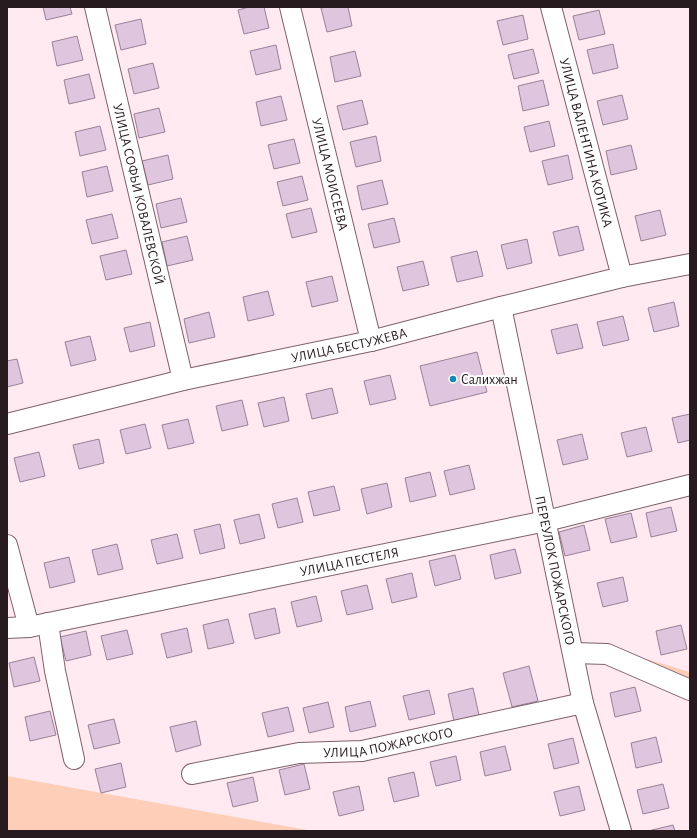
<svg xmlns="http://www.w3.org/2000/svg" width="697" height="838" viewBox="0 0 697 838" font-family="'Alegreya Sans',sans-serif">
  <rect width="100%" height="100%" fill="#ffeaf1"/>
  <g fill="#feceb9">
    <polygon points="623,652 690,672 690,691"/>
    <polygon points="7,776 313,831 7,831"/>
  </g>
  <g fill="#dfc5dd" stroke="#998196">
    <polygon points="43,7 70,7 72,14 46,20"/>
    <polygon points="249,7 264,7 269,28 244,34 238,10"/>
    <polygon points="326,7 348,7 352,26 327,32 321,8"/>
    <polygon points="599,10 605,34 579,40 573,16"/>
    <polygon points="523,15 528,39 503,45 497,21"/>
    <polygon points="141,19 146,44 121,50 115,25"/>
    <polygon points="77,36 83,60 57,66 52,42"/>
    <polygon points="613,44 618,68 593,74 587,50"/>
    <polygon points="276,45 281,69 256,75 250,51"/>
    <polygon points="533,49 539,73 514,79 508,55"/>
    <polygon points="355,51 361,76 335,82 330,57"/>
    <polygon points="153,63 159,88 134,94 128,69"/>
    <polygon points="89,74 95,98 69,104 64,80"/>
    <polygon points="543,80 549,105 523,111 518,86"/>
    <polygon points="622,95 628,119 603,125 597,101"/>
    <polygon points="281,96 287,120 261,126 256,102"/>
    <polygon points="362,100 368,124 343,130 337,106"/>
    <polygon points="159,108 165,132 139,138 134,114"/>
    <polygon points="549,121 555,146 530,152 524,127"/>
    <polygon points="100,126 106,150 80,156 75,132"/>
    <polygon points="376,136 381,161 356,167 350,142"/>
    <polygon points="294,139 300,163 274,169 268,145"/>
    <polygon points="631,145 637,169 611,175 606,151"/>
    <polygon points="168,155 173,179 148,185 142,161"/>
    <polygon points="568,155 573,179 548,185 542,161"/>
    <polygon points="107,166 113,191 87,197 82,172"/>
    <polygon points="302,176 308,200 283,206 277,182"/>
    <polygon points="382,180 388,204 362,210 357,186"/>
    <polygon points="181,198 187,222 161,228 156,204"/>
    <polygon points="311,208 317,232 292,238 286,214"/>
    <polygon points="660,210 666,235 641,241 635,216"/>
    <polygon points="112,214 118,238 92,244 86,220"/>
    <polygon points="394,218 400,242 374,248 368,224"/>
    <polygon points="578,226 584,250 559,256 553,232"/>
    <polygon points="187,236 193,260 167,266 162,242"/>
    <polygon points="527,239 532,263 507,269 501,245"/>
    <polygon points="126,250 132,274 106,280 100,256"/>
    <polygon points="477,251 483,276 457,282 451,257"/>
    <polygon points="423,261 429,285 403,291 397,267"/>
    <polygon points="332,276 338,301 312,307 306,282"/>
    <polygon points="268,291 274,315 248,321 243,297"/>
    <polygon points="674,302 679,326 654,332 648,308"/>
    <polygon points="209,312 215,337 189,343 184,319"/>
    <polygon points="623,316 629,340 603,346 597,322"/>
    <polygon points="150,322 155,346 130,352 124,328"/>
    <polygon points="577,324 583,348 557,354 551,330"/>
    <polygon points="90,336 96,360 71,366 65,342"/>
    <polygon points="477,352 487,392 430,406 420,366"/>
    <polygon points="17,359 23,383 7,387 7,361"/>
    <polygon points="390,375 396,399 370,405 364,381"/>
    <polygon points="332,388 338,413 312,419 306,394"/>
    <polygon points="284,397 289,421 264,427 258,403"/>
    <polygon points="242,400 248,425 222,431 216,406"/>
    <polygon points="690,414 690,440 678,443 672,418"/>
    <polygon points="188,419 194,443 168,449 162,425"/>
    <polygon points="145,424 151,448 126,454 120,430"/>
    <polygon points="646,427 652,451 627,457 621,433"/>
    <polygon points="582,434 588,459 563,465 557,440"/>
    <polygon points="99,439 104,463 79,469 73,445"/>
    <polygon points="39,452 45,476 20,482 14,458"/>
    <polygon points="469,465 475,489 450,495 444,471"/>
    <polygon points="430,472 436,496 410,502 405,478"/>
    <polygon points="387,483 392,507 367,514 361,489"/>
    <polygon points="334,486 340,510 314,516 308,492"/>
    <polygon points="297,498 303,522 278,528 272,504"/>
    <polygon points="671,507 677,531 651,537 646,513"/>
    <polygon points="631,513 637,537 611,543 605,519"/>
    <polygon points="259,514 265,538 240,544 234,520"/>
    <polygon points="220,524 225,548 200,554 194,530"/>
    <polygon points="584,525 590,550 565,556 559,532"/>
    <polygon points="177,534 183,558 157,564 151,540"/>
    <polygon points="117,544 123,569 98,575 92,550"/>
    <polygon points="515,549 521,573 495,579 490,555"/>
    <polygon points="455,555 461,579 435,586 429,561"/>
    <polygon points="69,557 75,582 50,588 44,563"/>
    <polygon points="412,573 417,597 392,603 386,579"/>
    <polygon points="623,577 628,601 603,607 597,583"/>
    <polygon points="367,585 373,609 347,615 341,591"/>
    <polygon points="316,596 322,621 297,627 291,602"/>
    <polygon points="275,608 280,633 255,639 249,614"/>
    <polygon points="228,619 234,643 208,649 203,625"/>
    <polygon points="681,625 687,649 661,655 656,631"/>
    <polygon points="187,628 192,652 167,658 161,634"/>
    <polygon points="127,630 133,654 107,660 101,636"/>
    <polygon points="86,631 91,655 66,661 60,637"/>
    <polygon points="34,657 40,681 14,687 9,663"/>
    <polygon points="529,666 538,701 512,707 503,673"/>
    <polygon points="635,687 641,711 615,717 610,693"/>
    <polygon points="473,688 479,715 454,721 448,694"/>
    <polygon points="429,690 435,714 409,720 403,696"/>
    <polygon points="370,701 376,726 350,732 345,707"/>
    <polygon points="328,702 334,727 309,733 303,708"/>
    <polygon points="288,707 294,731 268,737 262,713"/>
    <polygon points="50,711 56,735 30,741 25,717"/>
    <polygon points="114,719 120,743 94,749 88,725"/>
    <polygon points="196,721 201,745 176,752 170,727"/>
    <polygon points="656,737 662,762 636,768 631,743"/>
    <polygon points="573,738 579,763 554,769 548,744"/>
    <polygon points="505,746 511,770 485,776 480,752"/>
    <polygon points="456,756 461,780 436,786 430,762"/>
    <polygon points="121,763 126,787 101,793 95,769"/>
    <polygon points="304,764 310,789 285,795 279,770"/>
    <polygon points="414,772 419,796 394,802 388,778"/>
    <polygon points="253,777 258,801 233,807 227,783"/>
    <polygon points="663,784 669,808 643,814 637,790"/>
    <polygon points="359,786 364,810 339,816 333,792"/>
    <polygon points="579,786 585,810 560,816 554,792"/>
    <polygon points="673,825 675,831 648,831"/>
  </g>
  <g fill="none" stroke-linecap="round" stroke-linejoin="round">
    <defs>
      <g id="minor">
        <path id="s1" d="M95 7 183 380"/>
        <path id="s2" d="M290 7 371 341"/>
        <path id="s3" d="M551 7 622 277"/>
        <path id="s4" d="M501 307 583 703 621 831"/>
        <path id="s5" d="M7 424 183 380 371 341 501 307 622 277 690 264"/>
        <polyline points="7,545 29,627"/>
        <polyline points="48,623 55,671 74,759"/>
        <path id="s6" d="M7 628 29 627 546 521 690 485"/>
        <polyline points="573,653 607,654 690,690"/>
        <path id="s7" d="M192 774 299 753 362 751 583 703"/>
      </g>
    </defs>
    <use href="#minor" stroke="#7e606b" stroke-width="22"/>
    <use href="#minor" stroke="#fff" stroke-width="20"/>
  </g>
  <circle fill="#188aaf" stroke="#fdfdfd" stroke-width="1.5" cx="453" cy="379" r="4"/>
  <g text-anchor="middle" stroke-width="4" stroke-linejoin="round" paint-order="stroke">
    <g font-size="14" fill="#271b1f" stroke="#fdfdfd">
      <text dy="5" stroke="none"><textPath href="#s3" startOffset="140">УЛИЦА ВАЛЕНТИНА КОТИКА</textPath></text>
      <text dy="5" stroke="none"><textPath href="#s2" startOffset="172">УЛИЦА МОИСЕЕВА</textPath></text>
      <text dy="5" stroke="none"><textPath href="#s1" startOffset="192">УЛИЦА СОФЬИ КОВАЛЕВСКОЙ</textPath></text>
      <text dy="5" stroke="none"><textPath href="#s5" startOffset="351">УЛИЦА БЕСТУЖЕВА</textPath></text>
      <text dy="5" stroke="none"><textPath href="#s6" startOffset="349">УЛИЦА ПЕСТЕЛЯ</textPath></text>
      <text dy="5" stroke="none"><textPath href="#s4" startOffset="269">ПЕРЕУЛОК ПОЖАРСКОГО</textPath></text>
      <text dy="5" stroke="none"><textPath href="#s7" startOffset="199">УЛИЦА ПОЖАРСКОГО</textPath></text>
    </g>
    <g font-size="14" fill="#271b1f" stroke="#fdfdfd" text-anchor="start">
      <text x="461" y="384">Салихжан</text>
    </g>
  </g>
  <rect width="697" height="838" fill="none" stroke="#271b1f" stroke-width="16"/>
</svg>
